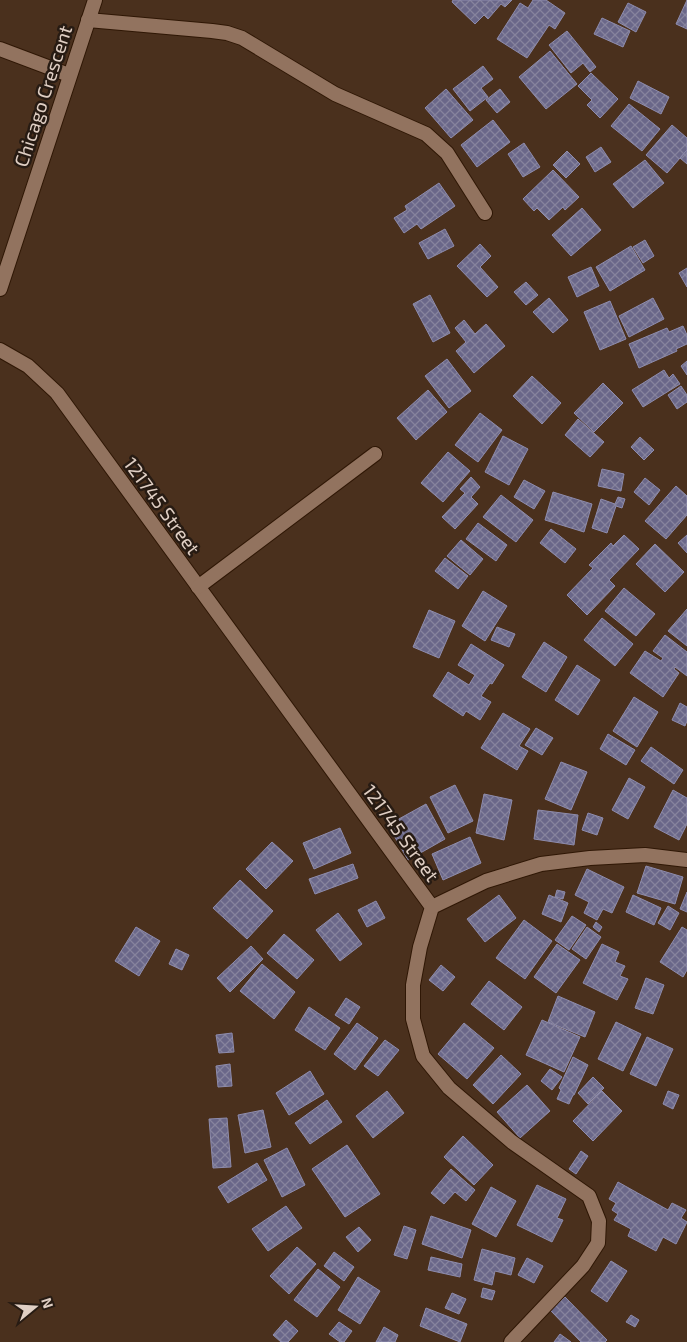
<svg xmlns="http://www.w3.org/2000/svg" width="687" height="1342" viewBox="0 0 687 1342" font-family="'Exo 2',sans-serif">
  <defs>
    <pattern id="building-cross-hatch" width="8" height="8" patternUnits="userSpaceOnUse" patternTransform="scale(1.25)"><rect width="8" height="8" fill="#6a6789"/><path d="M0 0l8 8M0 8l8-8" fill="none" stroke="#86839d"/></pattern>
  </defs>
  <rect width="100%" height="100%" fill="#4a301d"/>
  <g fill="url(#building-cross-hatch)" stroke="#8e8cad">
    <polygon points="453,0 512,0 505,7 501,4 488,19 484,15 475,24 452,2"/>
    <polygon points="533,0 546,0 565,13 555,29 549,25 527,58 497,39 520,3 528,8"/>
    <polygon points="687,0 687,29 676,24"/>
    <polygon points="628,3 646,12 636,32 618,22"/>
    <polygon points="602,18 630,31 623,47 594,34"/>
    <polygon points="567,31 596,67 590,72 583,63 571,73 549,45"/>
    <polygon points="550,51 577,84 546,109 519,77"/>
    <polygon points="483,66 493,79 481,88 488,97 470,111 453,89"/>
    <polygon points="591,73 618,99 600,118 587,105 592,100 578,86"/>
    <polygon points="638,81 669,97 661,114 630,98"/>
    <polygon points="446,89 473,120 451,138 425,108"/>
    <polygon points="500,89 510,102 497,113 486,100"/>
    <polygon points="629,104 660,129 642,151 611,126"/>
    <polygon points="493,120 510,142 477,167 461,145"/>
    <polygon points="672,125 687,138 687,150 667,173 646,155"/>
    <polygon points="524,143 540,167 523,177 508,154"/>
    <polygon points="601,147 611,162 595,172 586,157"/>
    <polygon points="687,150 687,164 680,158"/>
    <polygon points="567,151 580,164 566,178 553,165"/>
    <polygon points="645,160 664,183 633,208 613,184"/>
    <polygon points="553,170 579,197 565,210 563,207 549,220 537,208 534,211 523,199"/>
    <polygon points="439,183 455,206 421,229 417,224 404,233 394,218 407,210 405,206"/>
    <polygon points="582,208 601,230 571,256 552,235"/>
    <polygon points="445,229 454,246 428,259 419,243"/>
    <polygon points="645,240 654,256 643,263 633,247"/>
    <polygon points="480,244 491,256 480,267 498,287 487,297 457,266"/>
    <polygon points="631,246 645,270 610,291 596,267"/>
    <polygon points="591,267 599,286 577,297 568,277"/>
    <polygon points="687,268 687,287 679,273"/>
    <polygon points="526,282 538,295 526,305 514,292"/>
    <polygon points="430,295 450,333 433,342 413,304"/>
    <polygon points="549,298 568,320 553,333 533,312"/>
    <polygon points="653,298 664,319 629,337 619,316"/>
    <polygon points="610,301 626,339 600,350 584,312"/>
    <polygon points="464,320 475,334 486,324 505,346 474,373 456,351 466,342 455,328"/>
    <polygon points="683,326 687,335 687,344 676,349 677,351 639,368 629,344 667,328 669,332"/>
    <polygon points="447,359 471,391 449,408 425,376"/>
    <polygon points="687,361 687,375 681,366"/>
    <polygon points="664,370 669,378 673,374 680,384 643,407 632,390"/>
    <polygon points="532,376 561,403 542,424 513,396"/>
    <polygon points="603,383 623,403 594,432 574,413"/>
    <polygon points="681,386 687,395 687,402 677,409 668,395"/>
    <polygon points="428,390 447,412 416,440 397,418"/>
    <polygon points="480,413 502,430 478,462 455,445"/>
    <polygon points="578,419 604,442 590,457 565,435"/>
    <polygon points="503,436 528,449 509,485 485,472"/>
    <polygon points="640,437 654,450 644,460 631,447"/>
    <polygon points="448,452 470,471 443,502 421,483"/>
    <polygon points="602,469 624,474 621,491 598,486"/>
    <polygon points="471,477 480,487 471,497 478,504 455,529 442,517 465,493 460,489"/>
    <polygon points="645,478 660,490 649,505 634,492"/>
    <polygon points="524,480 545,491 534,509 514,497"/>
    <polygon points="676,486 687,496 687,515 666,539 645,521"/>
    <polygon points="553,492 592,504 584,532 545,520"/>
    <polygon points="501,495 533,520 516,542 483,517"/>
    <polygon points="618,497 625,499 622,508 616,506 607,533 592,528 601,499 615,504"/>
    <polygon points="478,523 507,545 496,561 466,539"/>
    <polygon points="551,529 576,549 565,563 540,543"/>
    <polygon points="624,535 639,549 609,580 615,586 587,615 567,595 593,568 589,565 611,543 613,546"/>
    <polygon points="687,535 687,553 678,543"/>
    <polygon points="461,540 483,559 470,575 447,556"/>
    <polygon points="655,544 684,572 665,592 636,564"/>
    <polygon points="445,558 468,576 458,589 435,571"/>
    <polygon points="624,588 655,614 636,636 605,611"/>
    <polygon points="483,591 507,606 485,641 462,626"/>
    <polygon points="687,609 687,646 668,631"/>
    <polygon points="429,610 455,621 439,658 413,647"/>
    <polygon points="602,618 633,644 615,666 584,640"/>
    <polygon points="497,627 515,634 509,647 491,640"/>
    <polygon points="665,635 687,652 687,676 675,667 674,669 679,673 663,697 630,673 645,651 661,661 663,658 653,651"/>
    <polygon points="544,642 567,657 546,692 522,677"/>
    <polygon points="471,644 504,665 492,684 490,683 481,696 491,702 480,720 466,711 463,716 433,696 448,672 469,685 475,675 458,665"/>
    <polygon points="577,665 600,680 578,715 555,700"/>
    <polygon points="634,697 658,712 637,747 613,731"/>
    <polygon points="680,703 687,707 687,721 685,726 672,720"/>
    <polygon points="503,713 530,729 519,746 528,751 517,770 481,748"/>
    <polygon points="536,728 553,738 542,755 525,745"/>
    <polygon points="608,734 635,750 626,765 600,749"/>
    <polygon points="651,747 683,770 674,784 641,761"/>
    <polygon points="561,762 587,772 571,810 545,799"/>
    <polygon points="629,778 645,787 628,819 612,810"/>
    <polygon points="455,785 473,821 448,833 430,797"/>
    <polygon points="673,790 687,798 687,824 679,840 654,827"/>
    <polygon points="484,794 512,800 504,840 476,833"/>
    <polygon points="426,804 445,839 408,860 388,825"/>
    <polygon points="538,810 578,815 574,845 534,839"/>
    <polygon points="588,813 603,818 597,835 582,830"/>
    <polygon points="340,828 351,853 314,869 303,843"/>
    <polygon points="470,837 481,863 443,880 432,854"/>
    <polygon points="272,842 293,861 266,889 246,869"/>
    <polygon points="353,864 358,878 315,894 309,879"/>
    <polygon points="646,866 683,877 675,904 637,893"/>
    <polygon points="587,869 624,887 612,913 603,909 597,920 584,913 589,902 575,895"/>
    <polygon points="240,880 273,911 247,939 213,908"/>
    <polygon points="557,890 565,892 563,899 555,897"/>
    <polygon points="687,892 687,912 680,909"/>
    <polygon points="499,895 516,918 485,942 467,919"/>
    <polygon points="549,895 568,903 561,922 542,914"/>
    <polygon points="633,895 661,908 654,925 626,912"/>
    <polygon points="376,901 385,918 367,927 358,910"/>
    <polygon points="668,906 679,913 670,930 658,923"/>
    <polygon points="338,913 362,944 340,961 316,930"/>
    <polygon points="572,916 586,925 569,950 555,940"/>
    <polygon points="524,920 552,941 525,979 496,958"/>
    <polygon points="596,922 602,927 599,932 593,927"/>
    <polygon points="136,927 160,941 139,976 115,961"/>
    <polygon points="587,927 601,937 586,959 572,949"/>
    <polygon points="682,927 687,930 687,970 683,977 660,962"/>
    <polygon points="284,934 314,960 297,979 267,953"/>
    <polygon points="557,944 580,960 556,993 534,977"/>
    <polygon points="602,944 619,952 615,962 625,966 620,976 628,979 617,1000 583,983"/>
    <polygon points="251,946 263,959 230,992 217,978"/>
    <polygon points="176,949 189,955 182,970 169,964"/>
    <polygon points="262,964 295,992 274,1019 240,991"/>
    <polygon points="441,965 455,977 443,991 429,980"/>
    <polygon points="646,978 664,985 653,1014 635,1008"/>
    <polygon points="489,981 522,1007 504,1030 471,1004"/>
    <polygon points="558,996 595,1012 585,1037 548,1022"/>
    <polygon points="346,998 360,1007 349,1024 335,1015"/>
    <polygon points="309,1007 340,1028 325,1050 295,1030"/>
    <polygon points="542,1020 580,1037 564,1072 526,1055"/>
    <polygon points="616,1022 641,1034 623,1071 598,1059"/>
    <polygon points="357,1023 378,1038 355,1070 334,1054"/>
    <polygon points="464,1023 494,1048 467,1079 438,1054"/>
    <polygon points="232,1033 234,1052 219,1053 216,1035"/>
    <polygon points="647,1037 673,1049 656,1086 630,1074"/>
    <polygon points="385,1040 399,1050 378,1076 364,1066"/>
    <polygon points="501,1055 521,1074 493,1104 473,1085"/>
    <polygon points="573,1057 588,1065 574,1095 573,1095 569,1104 557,1099 561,1090 559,1088"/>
    <polygon points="230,1064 232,1086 218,1087 216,1066"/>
    <polygon points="550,1069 562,1077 552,1090 541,1081"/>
    <polygon points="310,1071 324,1094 289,1115 276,1093"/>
    <polygon points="593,1077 604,1088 588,1104 578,1093"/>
    <polygon points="527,1085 550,1111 520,1138 497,1112"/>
    <polygon points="387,1091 404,1113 373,1138 356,1116"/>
    <polygon points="602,1091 622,1111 593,1141 573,1121"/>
    <polygon points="668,1091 679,1095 673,1109 663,1104"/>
    <polygon points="327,1100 342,1122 310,1144 295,1123"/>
    <polygon points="263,1110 271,1147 245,1153 238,1115"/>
    <polygon points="227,1118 231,1167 213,1168 209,1119"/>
    <polygon points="463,1136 493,1165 474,1185 444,1157"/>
    <polygon points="347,1145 380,1194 345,1217 312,1169"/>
    <polygon points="287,1148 305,1185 282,1197 264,1160"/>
    <polygon points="581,1151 588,1156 576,1174 569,1169"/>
    <polygon points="257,1163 267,1180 228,1203 218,1187"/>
    <polygon points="451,1169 475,1190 466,1201 455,1192 444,1204 431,1193"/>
    <polygon points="618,1182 668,1210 672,1203 686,1210 681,1218 687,1222 676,1244 663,1237 656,1251 628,1236 631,1229 614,1220 618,1214 612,1210 616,1203 609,1199"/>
    <polygon points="537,1185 566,1199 557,1218 563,1220 552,1242 517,1225"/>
    <polygon points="491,1187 516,1201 496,1237 472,1224"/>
    <polygon points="286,1206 302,1228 268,1251 252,1229"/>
    <polygon points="431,1216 471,1230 462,1258 422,1244"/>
    <polygon points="404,1226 416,1230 407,1259 394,1255"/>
    <polygon points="359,1227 371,1240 358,1252 346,1237"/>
    <polygon points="297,1247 316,1264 289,1294 270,1276"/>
    <polygon points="482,1249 515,1258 511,1275 495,1271 492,1285 474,1280"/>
    <polygon points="334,1252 354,1267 344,1281 324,1266"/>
    <polygon points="431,1257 462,1264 460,1277 428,1270"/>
    <polygon points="527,1258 543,1266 534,1283 518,1275"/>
    <polygon points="611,1261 627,1271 607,1302 591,1291"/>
    <polygon points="318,1269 340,1287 317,1317 294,1300"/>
    <polygon points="358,1277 380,1291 360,1324 338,1310"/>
    <polygon points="483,1288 495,1291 492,1300 481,1297"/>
    <polygon points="452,1293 466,1299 459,1314 445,1308"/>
    <polygon points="565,1297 607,1340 605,1342 581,1342 551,1311"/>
    <polygon points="426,1308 467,1324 460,1342 420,1326"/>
    <polygon points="631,1315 639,1320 635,1327 626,1322"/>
    <polygon points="286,1320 298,1331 288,1342 281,1342 273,1335"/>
    <polygon points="339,1322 352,1331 344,1342 340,1342 329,1334"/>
    <polygon points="384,1327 398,1335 395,1342 376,1342"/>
    <polygon points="560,1334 571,1342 554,1342"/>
  </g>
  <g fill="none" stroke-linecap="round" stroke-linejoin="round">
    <defs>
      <g id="minor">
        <polyline points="88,20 212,31 227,33 242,38 335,94 426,134 447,153 485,213"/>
        <polyline points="0,49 69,75"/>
        <polyline points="0,289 95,0"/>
        <polyline points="0,350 28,366 57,393 432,907 420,947 413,985 413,1019 423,1056 449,1088 512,1142 589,1196 599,1221 598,1243 583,1266 511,1342"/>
        <polyline points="198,587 375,454"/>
        <polyline points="432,907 486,881 541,864 590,858 645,855 687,860"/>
      </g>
    </defs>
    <use href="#minor" stroke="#2f1705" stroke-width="16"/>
    <use href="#minor" stroke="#92735f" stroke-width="14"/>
  </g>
  <g text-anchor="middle" stroke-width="5" stroke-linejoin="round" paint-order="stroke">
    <g font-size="19" fill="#e0cfc4" stroke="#271b13">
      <text transform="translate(43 96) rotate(-72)" y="7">Chicago Crescent</text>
      <text transform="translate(162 506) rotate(54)" y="7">121745 Street</text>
      <text transform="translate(401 833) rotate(54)" y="7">121745 Street</text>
    </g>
  </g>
  <g transform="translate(35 1307) rotate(72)" stroke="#271b13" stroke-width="4" paint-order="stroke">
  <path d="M0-4L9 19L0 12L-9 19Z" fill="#e0cfc4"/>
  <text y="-8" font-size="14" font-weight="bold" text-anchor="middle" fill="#e0cfc4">N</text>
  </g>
</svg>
